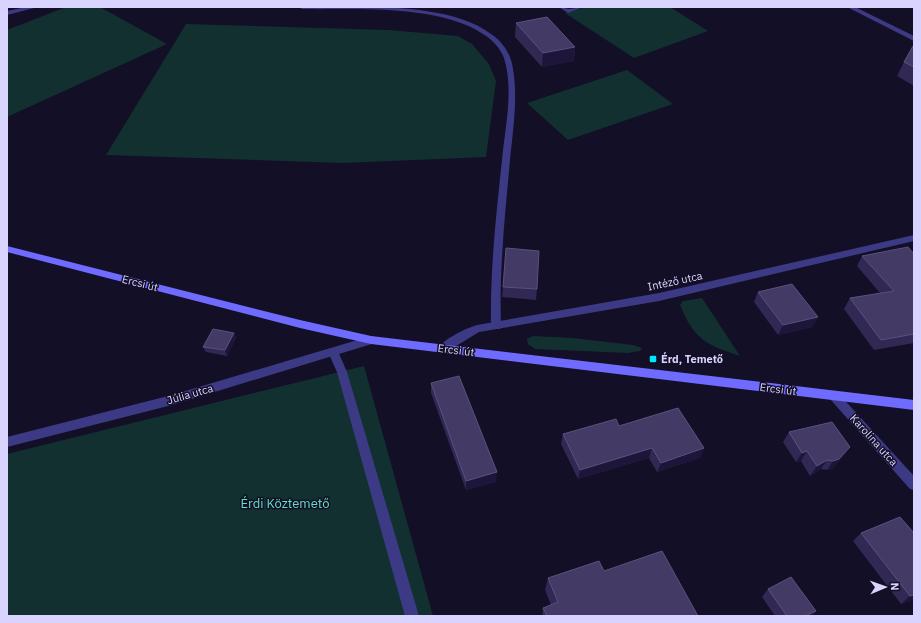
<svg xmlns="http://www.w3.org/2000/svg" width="921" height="623" viewBox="0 0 921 623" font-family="'IBM Plex Sans',sans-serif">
  <rect width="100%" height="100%" fill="#130f26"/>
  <g fill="#12302f">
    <polygon points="66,7 100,7 167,44 7,117 7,30"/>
    <polygon points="586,7 670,7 708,31 634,58 565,13"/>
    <polygon points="186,24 389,30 458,36 472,44 489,64 496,81 486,157 343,163 106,155"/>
    <polygon points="627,70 673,104 568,140 527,103"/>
    <path d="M702 298 740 356C706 345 694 339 680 305L683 301Z"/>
    <polygon points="533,336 573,338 633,345 642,348 640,351 628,353 535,349 528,344 527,339"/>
    <polygon points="364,366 433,616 7,616 7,454"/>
  </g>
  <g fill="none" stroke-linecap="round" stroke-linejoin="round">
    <g fill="#3d3a85" fill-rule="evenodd">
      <polygon points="26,7 38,7 7,15 7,11"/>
      <path d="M299 7C352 7 448 1 491 34 503 42 511 54 513 69 518 98 513 130 510 160 505 215 499 270 501 326L500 329H492L491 326C490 270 496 216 502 160 505 128 514 90 504 58 500 48 492 39 483 34 438 4 354 10 302 9Z"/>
      <polygon points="333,348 337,349 347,372 419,616 405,616 337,372 328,352 329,349"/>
    </g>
    <g fill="#3d3a85" fill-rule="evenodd">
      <polygon points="559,7 569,9 583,7 568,13"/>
      <polygon points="847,7 855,7 914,36 914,41"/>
      <path d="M914 235V241L659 301 479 332 448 351H440L439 348C443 339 467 328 477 325L659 293Z"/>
      <polygon points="371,336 375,337 376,340 375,343 172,405 7,447 7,437 172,395"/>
      <polygon points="834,391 838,393 914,476 914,490 910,489 830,399 828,396 830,393"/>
    </g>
    <polygon fill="#6f6bff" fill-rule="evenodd" points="7,246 300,320 371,336 914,400 914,410 371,344 300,328 7,252"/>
  </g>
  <g fill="#312854">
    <polygon points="516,23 575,47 574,61 542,67 515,37"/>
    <polygon points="914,47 914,86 897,76 904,62"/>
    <polygon points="914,254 914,343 874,350 844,309 850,298 880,293 857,266 862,256"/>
    <polygon points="503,287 537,289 536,300 502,297"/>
    <polygon points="758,292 818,317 812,327 778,335 754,302"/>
    <polygon points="234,333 236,338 227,356 206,352 203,347"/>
    <polygon points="431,383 496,482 466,490 431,393"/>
    <polygon points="619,426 704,448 700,458 657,472 649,458 578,479 561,444 563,434"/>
    <polygon points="789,432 843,456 832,469 827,470 821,469 810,476 801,461 796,462 783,442"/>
    <polygon points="861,533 914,599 901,604 853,541"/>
    <polygon points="604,571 698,616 542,616 543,608 551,605 545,590 548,578"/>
    <polygon points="768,589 816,611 811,616 775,616 762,597"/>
  </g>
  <g fill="#1d163a">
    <polygon points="575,47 574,61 542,67 543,53"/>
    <polygon points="818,317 812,327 778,335 783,325"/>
    <polygon points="234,333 236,338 227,356 225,350"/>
    <polygon points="850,447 843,456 832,469 827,470 833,461"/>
    <polygon points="652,448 649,458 578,479 580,470"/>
    <polygon points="704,448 700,458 657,472 661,463"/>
    <polygon points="807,451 801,461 796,462 802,453"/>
    <polygon points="827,460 821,469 810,476 817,466"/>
    <polygon points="497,472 496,482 466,490 466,481"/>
    <polygon points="914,595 914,599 901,604 910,596"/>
    <polygon points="816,611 811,616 805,616"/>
  </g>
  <g fill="#433a66" stroke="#5a527e">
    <polygon points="547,17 575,47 543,53 516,23"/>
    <polygon points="913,46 914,47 914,67 904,62"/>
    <polygon points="908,247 914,254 914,334 881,340 850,298 894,291 862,256"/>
    <polygon points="506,248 539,251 537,289 503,287"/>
    <polygon points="792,284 818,317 783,325 758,292"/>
    <polygon points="213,329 234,333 225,350 203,347"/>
    <polygon points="459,376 497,472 466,481 431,383"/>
    <polygon points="678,408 704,448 661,463 652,448 580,470 563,434 616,419 619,426"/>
    <polygon points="832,422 850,447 839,459 833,461 827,460 817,466 807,451 802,453 789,432"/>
    <polygon points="900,517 914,533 914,595 910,596 861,533"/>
    <polygon points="662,551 698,616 547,616 543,608 558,602 548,578 599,561 604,571"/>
    <polygon points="791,577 816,611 805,616 787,616 768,589"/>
  </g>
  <rect fill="#00e5ff" stroke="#130f26" stroke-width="1.5" x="649" y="355" width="8" height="8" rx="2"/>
  <g text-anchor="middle" stroke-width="3" stroke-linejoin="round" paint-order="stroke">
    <g font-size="11" fill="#d9d4ff" stroke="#130f26">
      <text transform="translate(675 281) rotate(-12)" y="4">Intéző utca</text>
      <text transform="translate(140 283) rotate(14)" y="4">Ercsi út</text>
      <text transform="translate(456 350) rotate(7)" y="4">Ercsi út</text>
      <text transform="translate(778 389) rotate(7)" y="4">Ercsi út</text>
      <text transform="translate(190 394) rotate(-16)" y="4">Júlia utca</text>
      <text transform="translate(874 440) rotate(48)" y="4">Karolina utca</text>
    </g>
    <g font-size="11" font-weight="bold" fill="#d9d4ff" stroke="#130f26" text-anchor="start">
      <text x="661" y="363">Érd, Temető</text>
    </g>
    <g font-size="13" fill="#5fe0c0" stroke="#130f26">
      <text x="285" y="508">Érdi Köztemető</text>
    </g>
  </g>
  <rect width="921" height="623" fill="none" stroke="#d9d4ff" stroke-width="16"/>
  <g transform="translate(885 587) rotate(88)" stroke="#130f26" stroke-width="3" paint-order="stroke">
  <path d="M0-3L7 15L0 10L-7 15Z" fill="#d9d4ff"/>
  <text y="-6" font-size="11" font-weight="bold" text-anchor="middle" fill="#d9d4ff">N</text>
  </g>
</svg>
